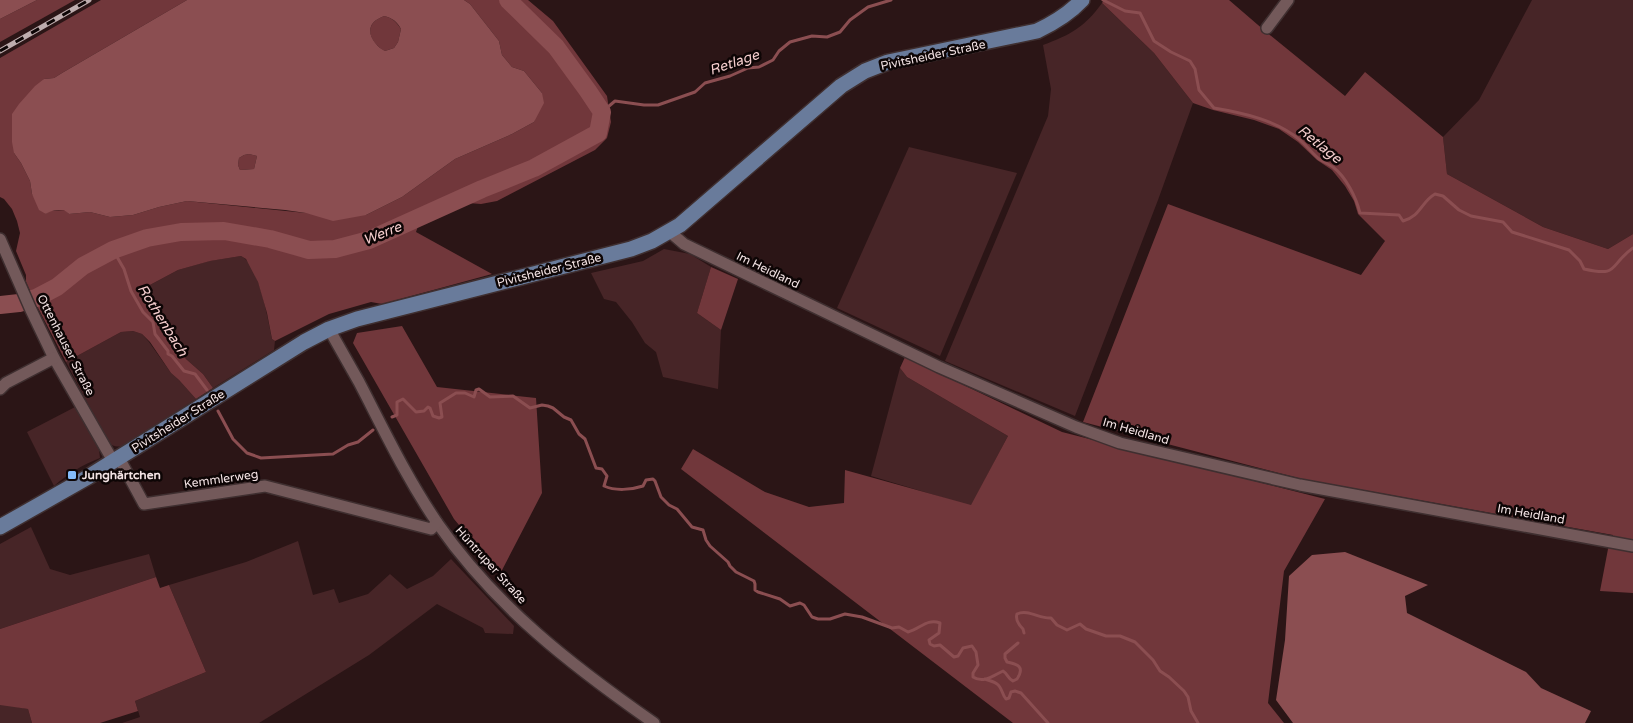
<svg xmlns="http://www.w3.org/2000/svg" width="1633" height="723" viewBox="0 0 1633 723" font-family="'Varela Round',sans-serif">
  <rect width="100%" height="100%" fill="#2b1516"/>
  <g fill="#472527">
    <polygon points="1532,0 1633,0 1633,234 1608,249 1543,227 1447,174 1443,137 1479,100"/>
    <path d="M1102 3 1154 53 1193 103 1158 200 1075 416 945 361 1048 116 1051 89 1043 45C1070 35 1085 27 1102 3Z"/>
    <polygon points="909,147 1017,173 940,356 837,308"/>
    <polygon points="664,249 690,254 711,267 697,313 721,330 718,389 663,377 656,352 645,343 632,322 616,302 604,299 591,273 643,261"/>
    <path d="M241 256C259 264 268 320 272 339L275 341 274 350 213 388 203 374 186 359 170 337 157 310 148 286 178 270 209 261Z"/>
    <path d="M133 331 142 334 149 342 171 373 179 380 196 399 123 446C117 447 113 447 108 442L66 362 121 332Z"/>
    <polygon points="900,368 907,377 1008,436 971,506 871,476"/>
    <path d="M77 406 99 450 100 458C82 465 69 473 54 486L27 432Z"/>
    <polygon points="31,527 50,569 70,575 149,554 156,577 0,629 0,544"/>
    <polygon points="298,541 313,595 334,589 339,603 368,594 390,574 407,589 433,576 451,559 514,626 513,634 485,633 483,628 437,604 369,655 259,723 122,723 140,717 135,701 206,672 169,585 246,562"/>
    <polygon points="2,704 28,709 32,723 0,723 0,705"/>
  </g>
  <g fill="#71373b">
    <polygon points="37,0 75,0 0,42 0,19"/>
    <polygon points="101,0 187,0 62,73 54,78 44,79 14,153 21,163 30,181 32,194 46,214 49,211 65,210 69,214 90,212 110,217 133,215 159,207 187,201 306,213 366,215 402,197 455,159 512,134 534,122 542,93 524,71 512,67 502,55 499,41 470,4 464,0 528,0 553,21 607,96 611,122 607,138 595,150 497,201 481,204 468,203 457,207 418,226 416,232 492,274 382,304 371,302 329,314 275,341 272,339 267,313 258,282 246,259 241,256 210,261 178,270 148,286 157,310 170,337 186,359 203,374 213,388 196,399 179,380 171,373 150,342 142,334 133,331 121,332 66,362 37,306 26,282 26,275 16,251 20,233 17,221 12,209 4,199 0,197 0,58"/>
    <polygon points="1104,0 1229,0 1265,31 1345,96 1365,72 1443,137 1447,174 1543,227 1608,249 1633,234 1633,593 1600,591 1608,549 1613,535 1302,479 1083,422 1168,204 1361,275 1385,241 1358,214 1354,201 1345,186 1332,170 1317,160 1298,142 1279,129 1254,120 1213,110 1193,103 1154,53 1102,3"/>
    <path d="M384 16C392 18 396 21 401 29L398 42 394 48 385 51C376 47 365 33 373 23 375 20 380 18 384 16Z"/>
    <polygon points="249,154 257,156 254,169 240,170 238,165 239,158 244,155"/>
    <polygon points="711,267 738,279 721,330 697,313"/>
    <polygon points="402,326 437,387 536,398 542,493 500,574 454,519 353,343 357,333"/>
    <polygon points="905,357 1062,432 1325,499 1284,571 1268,703 1284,723 1013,723 681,469 693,449 765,492 809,507 844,503 845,470 971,505 1008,436 907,377 900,368"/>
    <polygon points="156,577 160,588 169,585 206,672 135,701 138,711 100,723 32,723 28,709 0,705 0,629"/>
  </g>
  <g fill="#8b4e51" fill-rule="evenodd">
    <polygon points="0,0 37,0 0,19"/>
    <path d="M187 0H464L470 4 499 41 502 55 512 67 524 71 542 93 544 103 534 122 512 134 455 159 402 197 366 215 333 221 306 213 285 210 187 201 159 207 133 215 110 217 90 212 69 214 64 210C57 210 51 210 46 214L39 210 32 194 30 181 21 163 14 153 12 142V114L19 104 35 86 44 79 54 78 62 73ZM384 16C392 18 397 21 401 29L398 42 394 48 385 51C376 47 365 33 373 23 375 20 380 18 384 16ZM249 154 257 156 254 169 240 170 238 165 239 158 244 155Z"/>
    <polygon points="1345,552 1428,585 1405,596 1407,613 1526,672 1541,688 1591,711 1585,723 1293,723 1276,700 1285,640 1289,576 1312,555"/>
  </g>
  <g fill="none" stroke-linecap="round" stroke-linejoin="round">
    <g stroke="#8b4e51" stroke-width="3">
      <path d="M1103 0 1125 11 1140 13 1154 41 1171 52 1190 61 1195 69 1199 90 1214 108C1244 113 1276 120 1300 140 1307 146 1312 153 1319 159 1324 162 1328 164 1333 167 1346 177 1356 197 1360 213L1399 215 1403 221C1421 216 1421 202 1435 194L1443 196 1459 210 1471 216 1503 222 1512 232 1569 250 1580 261 1584 269C1620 277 1608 266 1633 248"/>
      <polyline points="602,112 615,101 644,105 658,105 695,92 705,83 730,76 748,68 759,67 773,60 779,51 790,42 812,36 827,37 840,32 850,20 868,7 891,0"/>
      <polyline points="113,250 124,269 131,291 143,312 153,322 155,334 168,351 168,354 172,356 184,371 195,374 207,390"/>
      <polyline points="218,411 233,439 247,453 261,458 333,454 348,445 358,442 373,430"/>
      <path d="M392 417 397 415V402L403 399 416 412 424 411 428 407 430 408 433 416 439 418 442 417 440 403 456 393H465L474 397 476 390 479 389 490 397 513 396 530 408 542 405 548 406 553 408 564 417 571 420 579 434 585 439 596 468 602 469 607 476 604 486C615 491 631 490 643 486L646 480 653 479 655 481 661 497 669 505 677 509 692 527 703 530 706 540 710 546 728 562 730 566 736 572 754 581 755 584V590L758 592 780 599 790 606 800 603 804 605 812 617 818 619H830L845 614 862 617 892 628 899 627 908 632C920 629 927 618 940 623L939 633 929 640 930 644 934 646 940 645 954 657 958 656 963 648 972 646 976 652 978 665 973 673V677C984 684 994 675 1003 671 1008 674 1008 679 1013 681L1017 679C1025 667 1018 664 1007 662L1005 658V654L1018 643"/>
      <path d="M1024 633 1023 629C1019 625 1015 620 1017 614 1028 609 1040 619 1051 618L1057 625 1067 630 1080 624 1086 629 1106 636H1120L1135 642 1153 660 1160 671 1169 677 1184 691 1188 697 1191 711 1198 723"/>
      <path d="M985 679C989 681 994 681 997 684 1002 687 1002 695 1006 699L1009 698 1011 692 1015 691 1021 693 1048 723"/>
    </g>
    <polyline stroke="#8b4e51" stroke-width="18" points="0,305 19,303 36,298 57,287 83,266 113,250 147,238 181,232 224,231 270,239 309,250 335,249 369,240 482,189 534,168 598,133 602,112 588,91 556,47 508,0"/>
    <defs>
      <g id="minor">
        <polyline points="1267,28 1288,0"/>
        <polyline points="670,232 684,244 939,367 1076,427 1120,443 1300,485 1633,546"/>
        <polyline points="0,239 31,310 54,358 113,461"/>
        <path d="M329 329C339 347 349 364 359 382 384 430 407 479 438 524 496 607 571 665 654 723"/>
        <polyline points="0,389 6,383 54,358"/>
        <polyline points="119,458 144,504 265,486 431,529 437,523"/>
      </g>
      <path id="major" d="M0 527 88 477 304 342 329 329 357 319 631 249 652 241 680 225 841 86 865 71 888 62 1037 31C1054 23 1069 14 1082 0"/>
    </defs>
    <use href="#minor" stroke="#3f2f30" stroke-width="14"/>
    <use href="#major" stroke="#3f2f30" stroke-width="18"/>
    <use href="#minor" stroke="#73595a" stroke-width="11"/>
    <use href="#major" stroke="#697b9b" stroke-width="15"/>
    <defs>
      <polyline id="rail" points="0,51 89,0"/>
    </defs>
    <use href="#rail" stroke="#beadae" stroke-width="5"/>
    <use href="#rail" stroke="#0d0505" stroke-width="3" stroke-dasharray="9" stroke-linecap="butt"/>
  </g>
  <rect fill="#84bcfb" stroke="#0d0505" stroke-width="2" x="67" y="470" width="10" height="10" rx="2.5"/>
  <g text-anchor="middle" stroke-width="5" stroke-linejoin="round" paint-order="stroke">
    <g font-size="12" fill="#f3e3e4" stroke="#0d0505">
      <text transform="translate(933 55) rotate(-12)" y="4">Pivitsheider Straße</text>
      <text transform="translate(549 270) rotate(-14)" y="4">Pivitsheider Straße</text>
      <text transform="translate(768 270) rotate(26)" y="4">Im Heidland</text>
      <text transform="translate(66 345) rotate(63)" y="4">Ottenhauser Straße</text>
      <text transform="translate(178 421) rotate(-32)" y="4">Pivitsheider Straße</text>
      <text transform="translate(1136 431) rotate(16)" y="4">Im Heidland</text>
      <text transform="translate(221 479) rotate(-8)" y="4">Kemmlerweg</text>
      <text transform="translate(1531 514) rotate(10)" y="4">Im Heidland</text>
      <text transform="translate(491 565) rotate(48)" y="4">Hüntruper Straße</text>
    </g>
    <g font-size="12" font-weight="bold" fill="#f3e3e4" stroke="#0d0505" text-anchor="start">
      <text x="82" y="479">Junghärtchen</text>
    </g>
    <g font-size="14" font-style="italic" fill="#f4cdcd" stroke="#0d0505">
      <text transform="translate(734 62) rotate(-19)" y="5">Retlage</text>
      <text transform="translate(1320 144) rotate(39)" y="5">Retlage</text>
      <text transform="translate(382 233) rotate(-22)" y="5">Werre</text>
      <text transform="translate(163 320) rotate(58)" y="5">Rothenbach</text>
    </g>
  </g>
</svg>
